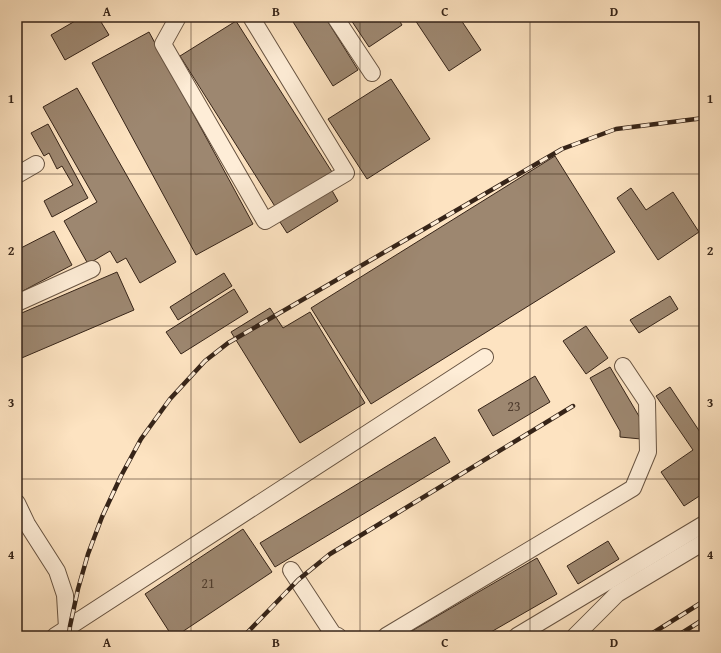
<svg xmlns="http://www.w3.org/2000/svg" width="721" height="653" viewBox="0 0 721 653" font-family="'Gentium Book Plus',serif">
  <rect width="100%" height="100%" fill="#fde3c1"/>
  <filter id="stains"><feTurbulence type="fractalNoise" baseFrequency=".005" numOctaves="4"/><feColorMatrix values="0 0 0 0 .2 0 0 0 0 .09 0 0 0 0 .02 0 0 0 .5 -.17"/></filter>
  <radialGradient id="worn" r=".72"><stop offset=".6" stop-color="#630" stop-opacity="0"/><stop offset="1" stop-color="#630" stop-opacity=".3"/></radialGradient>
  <g fill="#9d8770" stroke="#362418">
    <polygon points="82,17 98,17 109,35 65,60 51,35"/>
    <polygon points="290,17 325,17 358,70 333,86"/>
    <polygon points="349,17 397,17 402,25 369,47"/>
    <polygon points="413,17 459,17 481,50 449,71"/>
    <polygon points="236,21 332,172 276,208 180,56"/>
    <polygon points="149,32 253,224 196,255 92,63"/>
    <polygon points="391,79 430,139 367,179 328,119"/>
    <polygon points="77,88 176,262 140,283 126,258 117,263 110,251 88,264 64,221 97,202 43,107"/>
    <polygon points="48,124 88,198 52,217 44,201 73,185 62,166 57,169 49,153 44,156 31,133"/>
    <polygon points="555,156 615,252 371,404 311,308"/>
    <polygon points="330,187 338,201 287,233 278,219"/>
    <polygon points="631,188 646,210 673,192 699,232 658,260 617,198"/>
    <polygon points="54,231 72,265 17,294 17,250"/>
    <polygon points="117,272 134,310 17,360 17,315"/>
    <polygon points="224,273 232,286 178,320 170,307"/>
    <polygon points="234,289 248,312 181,354 166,332"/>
    <polygon points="670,296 678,309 639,333 630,320"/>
    <polygon points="270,308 283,328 310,312 365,403 300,443 231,332"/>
    <polygon points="586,326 608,358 586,374 563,341"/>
    <polygon points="610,367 643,423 641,439 620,437 620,431 590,378"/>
    <polygon points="535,376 550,402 493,436 478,410"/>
    <polygon points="670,387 704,438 704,493 684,506 661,472 693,450 656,396"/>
    <polygon points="435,437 450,462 275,567 260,543"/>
    <polygon points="243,529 272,572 176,636 172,636 145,594"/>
    <polygon points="608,541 619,559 578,584 567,566"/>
    <polygon points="537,558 557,594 484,636 403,636"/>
    <polygon points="704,629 704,636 693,636"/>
  </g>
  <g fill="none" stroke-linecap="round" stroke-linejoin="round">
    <defs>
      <g id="minor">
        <polyline points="178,17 163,44 265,221 346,173 251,17"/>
        <polyline points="335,17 372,73"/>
        <polyline points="17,175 36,164"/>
        <polyline points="17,303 92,269"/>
        <polyline points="17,503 27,524 57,571 65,595 67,628"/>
        <polyline points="291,570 333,634 338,636"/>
        <polyline points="55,636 485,357"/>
        <polyline points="386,636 633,488 648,452 647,402 623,366"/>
        <polyline points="517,636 704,524"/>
        <polyline points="575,636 617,594 704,542"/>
      </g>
    </defs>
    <use href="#minor" stroke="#685442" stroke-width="18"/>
    <use href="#minor" stroke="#feedd7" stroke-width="16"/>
    <defs>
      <g id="rail">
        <polyline points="69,636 70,626 78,589 88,554 102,517 121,476 141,439 170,399 205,361 228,343 562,149 616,129 704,118"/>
        <polyline points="244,636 298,580 330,554 573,406"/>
        <polyline points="648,636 704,601"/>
        <polyline points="677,636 704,619"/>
      </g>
    </defs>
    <use href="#rail" stroke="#362418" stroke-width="4.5"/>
    <use href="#rail" stroke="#feedd7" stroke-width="3" stroke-dasharray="9" stroke-linecap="butt"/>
  </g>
  <path fill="none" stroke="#362418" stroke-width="1" stroke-opacity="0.55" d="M191 17V636M360 17V636M530 17V636M17 174H704M17 326H704M17 479H704"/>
  <g text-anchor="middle" stroke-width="4" stroke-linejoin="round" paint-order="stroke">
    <g font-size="14" fill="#503d2e">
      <text x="514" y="411">23</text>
      <text x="208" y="588">21</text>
    </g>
  </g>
  <rect width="721" height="653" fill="none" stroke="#fde3c1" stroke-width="44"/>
  <rect x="22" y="22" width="677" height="609" fill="none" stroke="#362418" stroke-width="1.5"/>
  <g font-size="13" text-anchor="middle" font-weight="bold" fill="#362418">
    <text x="107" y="16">A</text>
    <text x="276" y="16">B</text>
    <text x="445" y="16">C</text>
    <text x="614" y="16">D</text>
    <text x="11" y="103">1</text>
    <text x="710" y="103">1</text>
    <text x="11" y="255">2</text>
    <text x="710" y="255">2</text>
    <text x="11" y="407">3</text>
    <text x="710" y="407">3</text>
    <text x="11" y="559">4</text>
    <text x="710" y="559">4</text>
    <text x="107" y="647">A</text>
    <text x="276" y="647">B</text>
    <text x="445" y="647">C</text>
    <text x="614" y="647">D</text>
  </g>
  <rect width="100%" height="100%" filter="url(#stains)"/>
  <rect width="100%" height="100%" fill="url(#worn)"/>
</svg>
